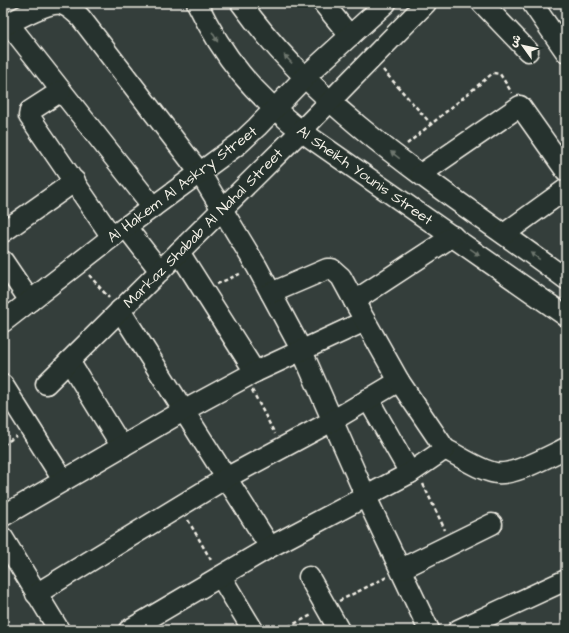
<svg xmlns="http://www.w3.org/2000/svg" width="569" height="633" viewBox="0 0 569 633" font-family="'Architects Daughter','Playpen Sans Arabic',sans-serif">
  <rect width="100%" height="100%" fill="#343e3b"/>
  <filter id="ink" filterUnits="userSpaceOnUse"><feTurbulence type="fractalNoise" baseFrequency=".025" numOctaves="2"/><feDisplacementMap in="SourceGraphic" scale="8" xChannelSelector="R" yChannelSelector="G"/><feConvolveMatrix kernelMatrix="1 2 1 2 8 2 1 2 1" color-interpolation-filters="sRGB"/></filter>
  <g filter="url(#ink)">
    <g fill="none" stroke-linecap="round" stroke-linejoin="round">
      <defs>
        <g id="minor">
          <path d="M197 3C224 59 253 93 301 131L566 316"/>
          <path d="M241 3C323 118 454 196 566 279"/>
          <polyline points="323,3 350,36"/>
          <polyline points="482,3 528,51"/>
          <polyline points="532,3 566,52"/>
          <polyline points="8,23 153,207"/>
          <path d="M3 26C16 20 47 1 61 4 69 6 75 12 81 18L200 173 257 267 302 351 366 497 429 630"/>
          <polyline points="61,91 30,111 29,116 112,237"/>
          <polyline points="421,174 520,106 566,171"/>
          <polyline points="126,227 160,271"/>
          <polyline points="3,232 75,181"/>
          <polyline points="504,234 566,189"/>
          <polyline points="179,252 255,372"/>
          <polyline points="3,261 30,301"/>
          <polyline points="271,293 327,269 332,269 341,277 354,301"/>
          <polyline points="120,310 270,547"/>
          <polyline points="3,322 112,237 240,143 257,127 305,77 386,3"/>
          <polyline points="69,361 122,447"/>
          <polyline points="46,384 301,131 426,3"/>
          <polyline points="3,385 63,480"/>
          <polyline points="368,399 410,473"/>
          <path d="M445 449C461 457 479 470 496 473 514 476 549 456 566 448"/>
          <polyline points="3,516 183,411 255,372 365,321"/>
          <polyline points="3,538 59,630"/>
          <polyline points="401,569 492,524"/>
          <polyline points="221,577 253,630"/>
          <polyline points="309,577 339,630"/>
          <polyline points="36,594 226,478 332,421 399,381"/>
          <polyline points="129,630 270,547 410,473 445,449 399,381 354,301 453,236"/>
          <polyline points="458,630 566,580"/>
        </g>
      </defs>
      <use href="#minor" stroke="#f4f1e8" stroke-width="23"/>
      <g stroke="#f4f1e8" stroke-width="2.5" stroke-dasharray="4 3" stroke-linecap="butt">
        <polyline points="383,70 432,125"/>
        <polyline points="407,144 493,73 500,74 512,93"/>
        <polyline points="89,275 109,298"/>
        <polyline points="217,284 242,273"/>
        <polyline points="252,390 275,434"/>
        <polyline points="3,445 16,436"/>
        <polyline points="423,484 445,530"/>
        <polyline points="188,520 212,562"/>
        <polyline points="339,601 387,577"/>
        <polyline points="282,630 312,615"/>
      </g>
      <use href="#minor" stroke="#26332d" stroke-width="20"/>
    </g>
    <defs><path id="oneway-solid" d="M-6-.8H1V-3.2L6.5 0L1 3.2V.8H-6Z"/></defs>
    <g fill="#6e766e">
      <use href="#oneway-solid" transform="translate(215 37) rotate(61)"/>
      <use href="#oneway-solid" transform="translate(288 59) rotate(-133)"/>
      <use href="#oneway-solid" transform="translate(395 155) rotate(-142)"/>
      <use href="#oneway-solid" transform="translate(475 252) rotate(35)"/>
      <use href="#oneway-solid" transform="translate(535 256) rotate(-144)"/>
    </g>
  </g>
  <g text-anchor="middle" stroke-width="3.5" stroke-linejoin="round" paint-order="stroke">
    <g font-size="15" fill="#f4f1e8" stroke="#26332d">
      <text transform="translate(365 175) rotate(35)" y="5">Al Sheikh Younis Street</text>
      <text transform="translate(182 184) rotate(-37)" y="5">Al Hakem Al Askry Street</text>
      <text transform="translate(203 228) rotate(-45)" y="5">Markaz Shabab Al Nahal Street</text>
    </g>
  </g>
  <rect width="569" height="633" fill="none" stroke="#26332d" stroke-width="16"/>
  <rect x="8" y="8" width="553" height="617" fill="none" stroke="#f4f1e8" stroke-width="1.5" filter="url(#ink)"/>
  <g transform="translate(523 46) rotate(303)" stroke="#26332d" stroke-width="3" paint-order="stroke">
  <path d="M0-3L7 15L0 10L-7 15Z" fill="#f4f1e8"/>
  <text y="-6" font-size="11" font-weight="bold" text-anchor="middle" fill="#f4f1e8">ش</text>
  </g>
</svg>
